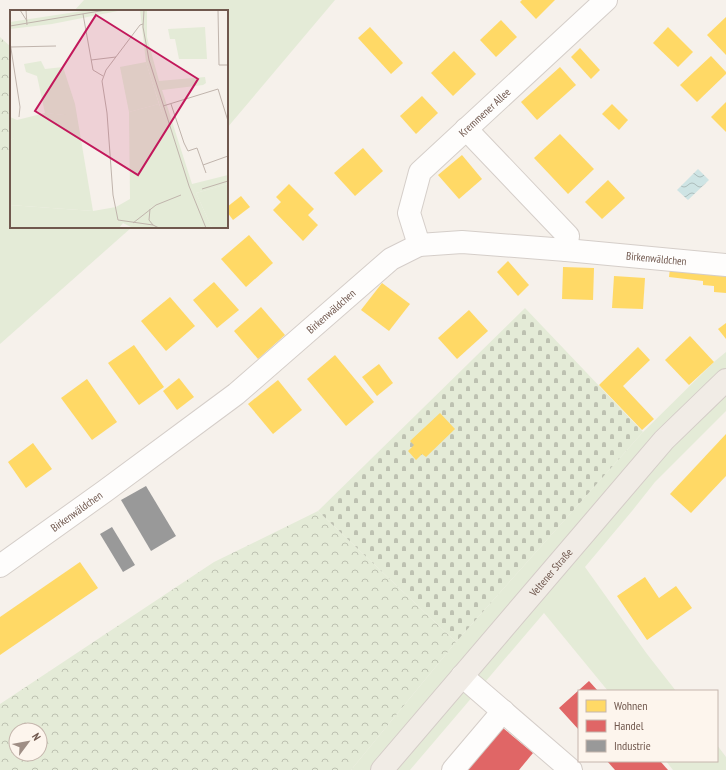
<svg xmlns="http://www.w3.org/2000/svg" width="726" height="770" viewBox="0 0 726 770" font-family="'PT Sans Narrow',sans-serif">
  <defs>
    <pattern id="forest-crowns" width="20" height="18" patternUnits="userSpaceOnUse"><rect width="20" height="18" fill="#e4ebd7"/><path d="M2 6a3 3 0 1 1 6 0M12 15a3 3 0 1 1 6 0" fill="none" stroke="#bdc1b1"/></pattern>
    <pattern id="cemetery-stones" width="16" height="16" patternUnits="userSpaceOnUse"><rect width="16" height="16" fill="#e4ebd7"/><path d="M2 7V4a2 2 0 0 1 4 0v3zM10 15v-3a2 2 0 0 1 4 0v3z" fill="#bdc1b1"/></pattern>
    <pattern id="water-waves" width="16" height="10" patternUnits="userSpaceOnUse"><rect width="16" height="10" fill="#cee4e4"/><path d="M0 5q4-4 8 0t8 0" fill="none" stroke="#acbcbb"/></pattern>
  </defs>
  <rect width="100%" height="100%" fill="#f6f1eb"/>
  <g fill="#e4ebd7">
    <polygon points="84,0 335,0 227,128 227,11 74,11"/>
    <polygon points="0,150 11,152 11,227 132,227 0,344"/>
    <polygon points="726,352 726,411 655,482 632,511 585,567 647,654 676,691 608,691 544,613 410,770 351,770 456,642 643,432 715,361"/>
    <polygon points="717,745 726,757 726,770 673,770 666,761 717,761"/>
  </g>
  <g fill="url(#forest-crowns)" fill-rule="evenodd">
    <polygon points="0,37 11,47 11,156 0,152"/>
    <path d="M318 511 456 642 351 770H0V704L214 562ZM16 730H40V754H16Z"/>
  </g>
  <polygon fill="url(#cemetery-stones)" points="525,308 643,432 456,642 318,511"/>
  <polygon fill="url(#water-waves)" points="698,169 709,180 688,200 677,190"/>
  <g fill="#ffd966">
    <polygon points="522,0 555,0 536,19 520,2"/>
    <polygon points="726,17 726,55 707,35"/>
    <polygon points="501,20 517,37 496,57 480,40"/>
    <polygon points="370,27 403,63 391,74 358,38"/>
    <polygon points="668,27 693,52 678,67 653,43"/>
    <polygon points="580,48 600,70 591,79 571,57"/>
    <polygon points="454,51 476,74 453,96 431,73"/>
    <polygon points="711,56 726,72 726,74 697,102 680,85"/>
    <polygon points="560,67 576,85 537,120 521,102"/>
    <polygon points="422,96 438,113 416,134 400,116"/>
    <polygon points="726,102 726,132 711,117"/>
    <polygon points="612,104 628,120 619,130 602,114"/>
    <polygon points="560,134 594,169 568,194 534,158"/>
    <polygon points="363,148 383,171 355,196 334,173"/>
    <polygon points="462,155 482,179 459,199 438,175"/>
    <polygon points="608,180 625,198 602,219 585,202"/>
    <polygon points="289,184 314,209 308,215 318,225 303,241 273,210 281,202 276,197"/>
    <polygon points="241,196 250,207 233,220 227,212 227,207"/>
    <polygon points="249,235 273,263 246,287 221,259"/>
    <polygon points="508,261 529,285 518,296 497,272"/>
    <polygon points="563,267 594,268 593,300 562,299"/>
    <polygon points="670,268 726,274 726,293 714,292 714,286 703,285 703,281 669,277"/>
    <polygon points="614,276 645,278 643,309 612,308"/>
    <polygon points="214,282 239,310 217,328 193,300"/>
    <polygon points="382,283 410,304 389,331 361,310"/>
    <polygon points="170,297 195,326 166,351 141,321"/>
    <polygon points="261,307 285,335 258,359 234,331"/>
    <polygon points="469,310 488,331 457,359 438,338"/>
    <polygon points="726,323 726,339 718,329"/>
    <polygon points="690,336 714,362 689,385 665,360"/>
    <polygon points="134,345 164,387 139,405 108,363"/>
    <polygon points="638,347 650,360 623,386 654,419 642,430 599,385"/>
    <polygon points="335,355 374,402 346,426 307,379"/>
    <polygon points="379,364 393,383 377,396 362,377"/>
    <polygon points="179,378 194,397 177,410 163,391"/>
    <polygon points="87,379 117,422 92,440 61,398"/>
    <polygon points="278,380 302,410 273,434 248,404"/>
    <polygon points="440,413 455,429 426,457 422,454 416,460 408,451 414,445 410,441"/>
    <polygon points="726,434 726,476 691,513 670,494"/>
    <polygon points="33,443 52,469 26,488 8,462"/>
    <polygon points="80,562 98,588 0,655 0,617"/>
    <polygon points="645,577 659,598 676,586 692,608 647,640 617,596"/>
  </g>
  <g fill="#e06666">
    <polygon points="589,681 598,691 579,691 579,730 559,708"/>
    <polygon points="503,728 533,753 519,770 465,770"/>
    <polygon points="607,761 660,761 668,770 615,770"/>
  </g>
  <g fill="#999">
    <polygon points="146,486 176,536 151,551 121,500"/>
    <polygon points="112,527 135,565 123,572 100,534"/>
  </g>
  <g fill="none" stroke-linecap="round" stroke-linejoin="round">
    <defs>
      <g id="minor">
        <polyline points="466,129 568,236 566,250"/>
        <path id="s1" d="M419 245 409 213 420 172 606 0"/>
        <path id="s2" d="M0 566 105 491 236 394 391 259 419 245 462 242 566 250 726 265"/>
        <polyline points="462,676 571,770"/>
        <polyline points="453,770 503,711"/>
      </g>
      <g id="major">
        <path id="s3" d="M382 770 664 440 726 380"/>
      </g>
    </defs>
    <use href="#minor" stroke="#d5cec9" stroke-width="24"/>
    <use href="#major" stroke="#d4ccc7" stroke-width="24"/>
    <use href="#minor" stroke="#fefdfc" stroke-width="22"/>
    <use href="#major" stroke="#f1ece6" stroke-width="22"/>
  </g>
  <g text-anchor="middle" stroke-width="4" stroke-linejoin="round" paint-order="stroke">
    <g font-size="11" fill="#70584e" stroke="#fdf5ed">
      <text dy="4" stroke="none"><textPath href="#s1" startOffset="164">Kremmener Allee</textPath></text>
      <text dy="4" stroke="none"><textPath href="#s2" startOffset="767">Birkenwäldchen</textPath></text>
      <text dy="4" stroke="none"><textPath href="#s2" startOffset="418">Birkenwäldchen</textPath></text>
      <text dy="4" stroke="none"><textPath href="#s2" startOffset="94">Birkenwäldchen</textPath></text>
      <text dy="4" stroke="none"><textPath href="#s3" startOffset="260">Veltener Straße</textPath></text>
    </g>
  </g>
  <g transform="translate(10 10)">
    <rect width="218" height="218" fill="#f6f1eb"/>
    <path d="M79 0H113L42 14 0 19V12ZM130 0H137V27L149 71 195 67 196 73 193 75 152 80 182 174 218 165V174L186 183 202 218H192L178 185 136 52ZM195 17 197 49H169L165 29H160L158 19ZM31 51 35 59 53 57 65 94 83 201 0 195V130L54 105 35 103 27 66 16 62 14 54Z" fill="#e4ebd7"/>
    <path d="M149 94 192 218H123L113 213 109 218H0V195L83 201 106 197 120 189 119 102ZM35 103 56 105 28 131 13 134 5 128 0 130V107L7 110ZM218 174V218H202L186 183Z" fill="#e4ebd7"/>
    <path d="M136 52 149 94 119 102 110 57Z" fill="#e4ebd7"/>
    <path fill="none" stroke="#c0b4ac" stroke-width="1" d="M10 0 17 11M16 0 17 15M134 0 133 17 139 50 179 176 196 218M208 0 209 55H218M73 4 83 60 93 66M133 14 130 15 96 60 92 71 97 103 103 185 108 210 143 215 149 218M0 16 96 0M0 32 10 97 9 107M1 37 46 36M81 50 106 47M161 94 174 133 178 141 187 138 196 163M153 96 208 79 218 111M193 155 218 146M192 179 218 171M140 199 139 210 143 215M123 213 146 195 171 185"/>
    <path fill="#c2185b" fill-opacity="0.15" stroke="#c2185b" stroke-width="2" d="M86 5 188 69 128 165 25 101Z"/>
    <rect width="218" height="218" fill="none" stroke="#70584e" stroke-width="2"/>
  </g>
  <rect x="578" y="690" width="140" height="72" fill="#fdf5ed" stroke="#c5b6ad"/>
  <rect x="586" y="700" width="20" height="12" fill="#ffd966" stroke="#c5b6ad"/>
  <text x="614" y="710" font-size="12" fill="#70584e">Wohnen</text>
  <rect x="586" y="720" width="20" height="12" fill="#e06666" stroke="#c5b6ad"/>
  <text x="614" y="730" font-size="12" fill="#70584e">Handel</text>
  <rect x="586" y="740" width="20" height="12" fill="#999999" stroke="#c5b6ad"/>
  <text x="614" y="750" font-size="12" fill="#70584e">Industrie</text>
  <g transform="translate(28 742) rotate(58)"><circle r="19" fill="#fdf5ed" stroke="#c5b6ad"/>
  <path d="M0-3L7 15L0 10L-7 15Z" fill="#9f8e85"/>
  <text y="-6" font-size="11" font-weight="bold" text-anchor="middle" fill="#70584e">N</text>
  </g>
</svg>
